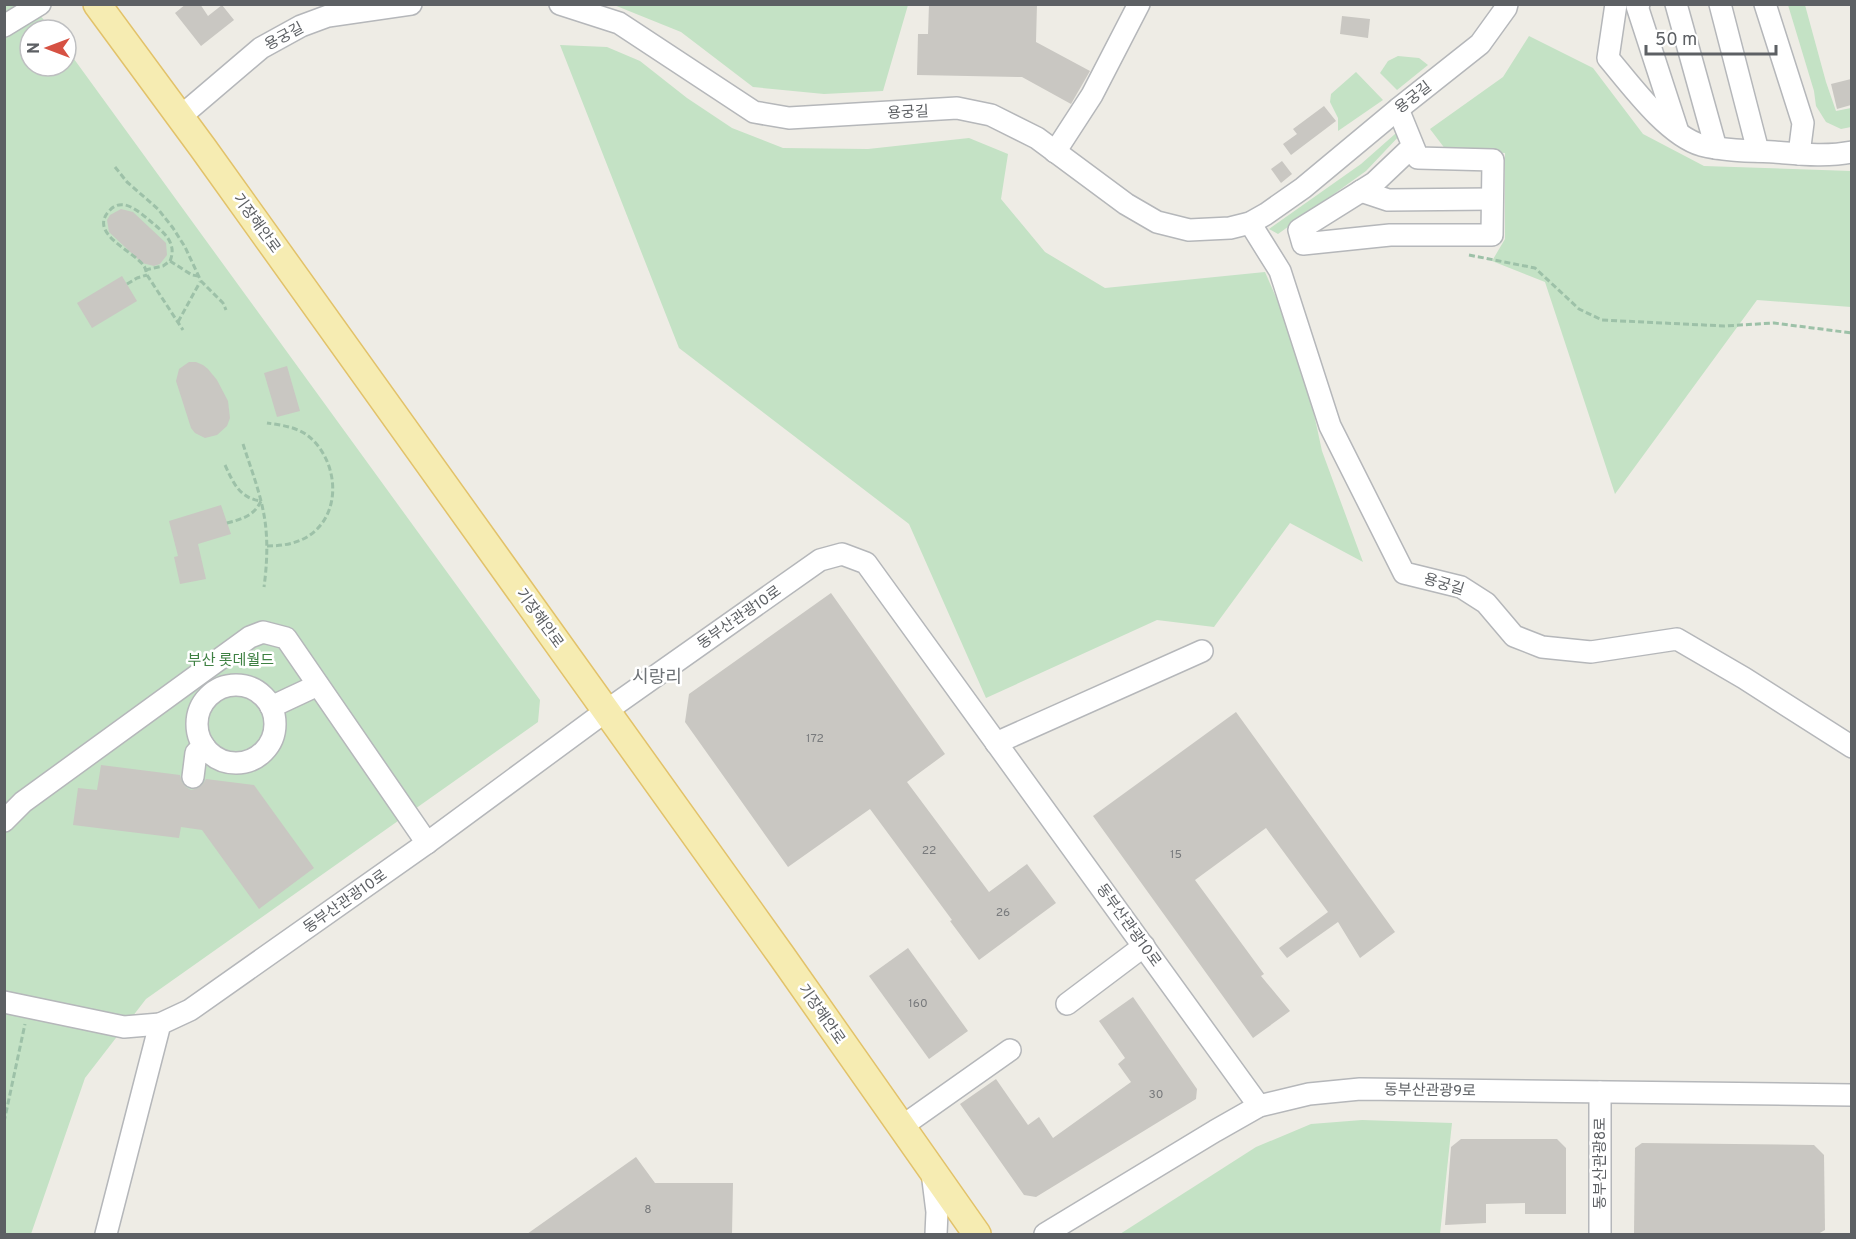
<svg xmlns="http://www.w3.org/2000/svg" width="1856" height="1239" viewBox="0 0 1856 1239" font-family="Overpass,'Noto Sans KR',sans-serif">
  <rect width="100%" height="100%" fill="#eeece5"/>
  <g fill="#c4e2c5">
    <polygon points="31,4 52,30 30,30 30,66 66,66 66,48 540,700 538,722 146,999 85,1078 31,1234 5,1234 4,5"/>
    <polygon points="614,5 908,5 883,91 824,94 753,87 681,32"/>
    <polygon points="1788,5 1805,5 1826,82 1836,111 1851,108 1851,127 1841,129 1826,122 1816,106 1814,91"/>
    <polygon points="1529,36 1593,68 1643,134 1704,166 1851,171 1851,307 1757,300 1615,494 1545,282 1492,261 1505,239 1505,153 1446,150 1430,129 1503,77"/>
    <polygon points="560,45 607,47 640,61 687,98 732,128 783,148 868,149 969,138 1008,154 1001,199 1045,252 1105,288 1265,272 1301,354 1322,451 1363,562 1290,523 1214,627 1157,620 986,698 909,524 679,348"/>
    <polygon points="1398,56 1419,58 1428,65 1397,90 1380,73 1388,61"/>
    <polygon points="1356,72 1383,100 1338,131 1338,118 1330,102 1331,94"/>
    <polygon points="1402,133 1366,171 1278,234 1269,229 1361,164 1395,134"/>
    <polygon points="1362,1120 1452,1123 1440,1234 1120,1234 1256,1147 1311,1124"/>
  </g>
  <g fill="#c9c7c2">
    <polygon points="186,4 200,4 208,16 222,5 234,20 201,46 175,13"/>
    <polygon points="929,4 1037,4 1036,42 1090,71 1071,104 1022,77 917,75 918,34 928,34"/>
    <polygon points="1342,16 1370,19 1368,38 1340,34"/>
    <polygon points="1851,79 1851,105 1837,109 1831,84"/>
    <polygon points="1324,106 1336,121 1291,155 1283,144 1297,134 1293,129"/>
    <polygon points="1282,161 1292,174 1281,183 1271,169"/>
    <polygon points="121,209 133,212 166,243 167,255 160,264 154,266 142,263 109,232 107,220 110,215"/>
    <polygon points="122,276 137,301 92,328 77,303"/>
    <polygon points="189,362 196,362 203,365 208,369 217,380 228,401 230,418 227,426 217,435 205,438 195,433 191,428 176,381 179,369"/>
    <polygon points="287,366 300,411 277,417 264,373"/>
    <polygon points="221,505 231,534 198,544 206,579 180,584 174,557 178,556 169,521"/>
    <polygon points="831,593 945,754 907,782 989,892 1027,864 1056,903 979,960 950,921 952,920 870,809 788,867 685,722 689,694"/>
    <polygon points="1236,712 1395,932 1360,958 1338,922 1287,958 1279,948 1328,912 1266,828 1195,880 1264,974 1261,976 1290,1011 1253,1038 1093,816"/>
    <polygon points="101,765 180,775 182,782 186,787 191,790 198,788 203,784 206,779 254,785 314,868 259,909 202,830 181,827 179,838 73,825 78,788 97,790"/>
    <polygon points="908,948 968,1031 929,1059 869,976"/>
    <polygon points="1133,997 1197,1089 1196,1099 1036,1197 1024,1195 960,1104 996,1079 1028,1125 1039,1117 1053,1138 1131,1082 1118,1064 1125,1058 1099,1021"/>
    <polygon points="1461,1139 1557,1139 1566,1148 1566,1214 1525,1214 1525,1203 1486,1204 1486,1223 1445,1225 1451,1147"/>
    <polygon points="1642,1143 1814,1145 1824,1155 1825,1230 1818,1234 1634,1234 1635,1148"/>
    <polygon points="636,1157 655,1183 733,1183 732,1234 527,1234"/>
  </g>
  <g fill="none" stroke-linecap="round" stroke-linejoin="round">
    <defs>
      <g id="minor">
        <polyline points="560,4 619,23 754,112 789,118 957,108 991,115 1037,138 1126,204 1157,222 1189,230 1230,228 1250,223 1266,214 1303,188 1398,109 1480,44 1506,8 1507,4"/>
        <path d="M1616 4 1608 58C1630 84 1667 135 1701 145 1725 151 1750 151 1774 152 1800 154 1826 157 1852 152"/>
        <polyline points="1639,4 1637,6 1678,132"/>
        <polyline points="1676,4 1716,148"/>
        <polyline points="1720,4 1758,151"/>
        <polyline points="1765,4 1803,123 1799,154"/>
        <polyline points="4,26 40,4"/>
        <polyline points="1398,109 1418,158 1493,160 1492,235 1390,235 1303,244 1299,230 1374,183 1413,146"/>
        <polyline points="180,117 261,48 301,26 328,16 411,4"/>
        <polyline points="1055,152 1092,95 1139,4"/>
        <polyline points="1361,191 1388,200 1492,199"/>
        <polyline points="1250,223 1280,271 1330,426 1404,573 1461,587 1486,603 1514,636 1542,647 1591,652 1677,639 1744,678 1852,747"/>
        <circle cx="236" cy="724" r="39"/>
        <polyline points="271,707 318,685"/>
        <polyline points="996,743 1202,651"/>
        <polyline points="193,777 196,753 204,746"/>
        <polyline points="4,821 23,802 250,637 263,632 286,638 427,843"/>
        <polyline points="4,1002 124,1027 160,1024"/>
        <polyline points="1067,1004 1144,946"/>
        <polyline points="901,1127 1010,1050"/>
        <polyline points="932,1172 937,1212 936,1234"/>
        <polyline points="106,1234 160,1024 190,1010 427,843 606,711 820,560 842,554 866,563 1259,1106"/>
        <polyline points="1045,1234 1215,1131 1259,1106 1309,1094 1360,1089 1852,1095"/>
        <polyline points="1600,1234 1600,1092"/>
      </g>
      <polyline id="major" points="97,4 203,148 781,955 977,1234"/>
    </defs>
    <use href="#minor" stroke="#b5b7ba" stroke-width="24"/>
    <use href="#major" stroke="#e2c26a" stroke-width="30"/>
    <g stroke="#9dc1a8" stroke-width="3" stroke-dasharray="6 3" stroke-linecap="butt">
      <polyline points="115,167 127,182 158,209 173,228 185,247 201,281 223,303 226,310"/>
      <polyline points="1469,255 1535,268 1579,309 1602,320 1724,326 1774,323 1852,333"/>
      <path d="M170 261C178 242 162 231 149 220 138 211 122 196 109 211 88 234 134 251 144 266 146 269 146 272 147 275L183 330"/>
      <polyline points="145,270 163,266 170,261 192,275 198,276"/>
      <polyline points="127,284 137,278 147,275"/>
      <polyline points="178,322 200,282"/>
      <path d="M243 444C251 469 261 494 265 521 268 542 267 565 264 587"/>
      <path d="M225 465C233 482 239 498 261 501 254 516 242 519 227 523"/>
      <path d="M267 546C284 546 302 543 315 531 343 506 336 457 307 435 296 427 281 425 267 423"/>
      <polyline points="4,1122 25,1024"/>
    </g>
    <use href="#minor" stroke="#fff" stroke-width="21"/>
    <use href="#major" stroke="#f6ecb2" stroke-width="27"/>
  </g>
  <g text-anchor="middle" stroke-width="5" stroke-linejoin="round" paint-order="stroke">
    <g font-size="12" fill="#787a7c">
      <text x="815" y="742">172</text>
      <text x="929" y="854">22</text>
      <text x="1176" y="858">15</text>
      <text x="1003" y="916">26</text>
      <text x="918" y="1007">160</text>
      <text x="1156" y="1098">30</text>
      <text x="648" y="1213">8</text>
    </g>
    <g font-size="15" fill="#5d6064" stroke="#fff">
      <text transform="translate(284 36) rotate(-28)" y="5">용궁길</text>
      <text transform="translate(1413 97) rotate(-38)" y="5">용궁길</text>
      <text transform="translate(908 112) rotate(-3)" y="5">용궁길</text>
      <text transform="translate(257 223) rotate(54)" y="5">기장해안로</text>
      <text transform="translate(1444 584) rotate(17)" y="5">용궁길</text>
      <text transform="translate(739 617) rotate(-35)" y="5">동부산관광10로</text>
      <text transform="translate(540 618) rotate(54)" y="5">기장해안로</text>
      <text transform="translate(345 901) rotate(-35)" y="5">동부산관광10로</text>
      <text transform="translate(1129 925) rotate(54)" y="5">동부산관광10로</text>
      <text transform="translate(822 1014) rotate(55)" y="5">기장해안로</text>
      <text transform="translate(1430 1090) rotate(1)" y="5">동부산관광9로</text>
      <text transform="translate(1600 1163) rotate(-90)" y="5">동부산관광8로</text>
    </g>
    <g font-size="15" fill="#3f8143" stroke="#fff">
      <text x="231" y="665">부산 롯데월드</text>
    </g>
    <g font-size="18" fill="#6e7276" stroke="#fff">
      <text x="657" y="683">시랑리</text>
    </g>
  </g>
  <rect width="1856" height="1239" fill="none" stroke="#5d6064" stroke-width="12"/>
  <g transform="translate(48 48) rotate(270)"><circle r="28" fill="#ffffff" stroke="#bebfc1" stroke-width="1.5"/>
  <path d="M0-4.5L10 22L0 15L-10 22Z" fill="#d65143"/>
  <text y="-9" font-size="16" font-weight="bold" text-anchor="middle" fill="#5d6064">N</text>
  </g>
  <path d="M1646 45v9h130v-9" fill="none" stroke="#5d6064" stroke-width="3"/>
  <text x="1655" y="45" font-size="18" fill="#5d6064" stroke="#ffffff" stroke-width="4.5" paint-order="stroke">50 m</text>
</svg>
